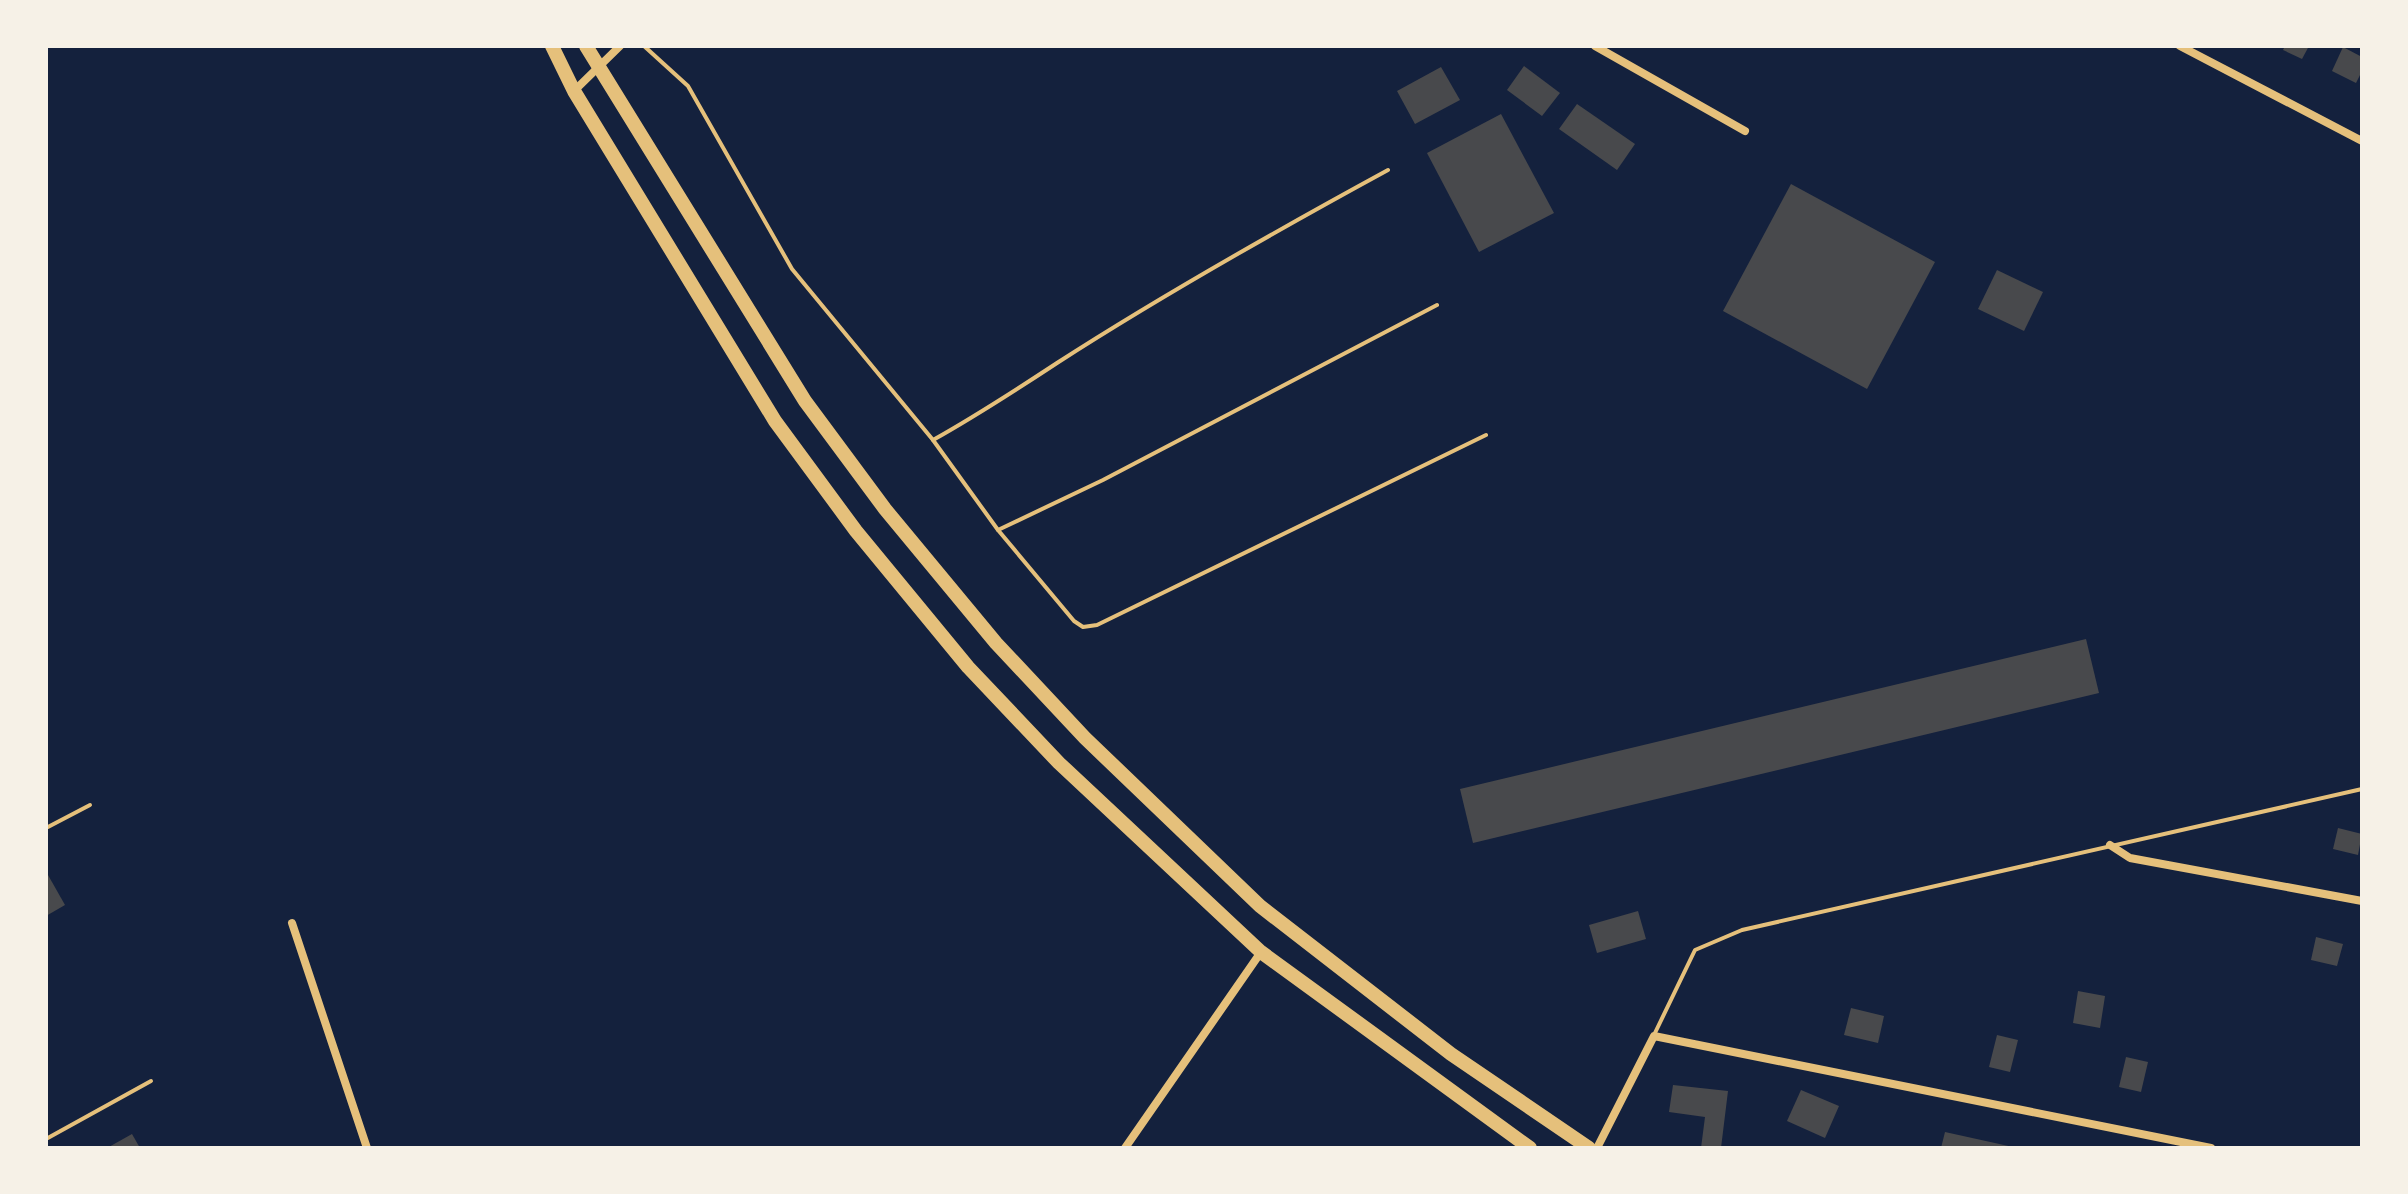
<svg xmlns="http://www.w3.org/2000/svg" width="2408" height="1194" viewBox="0 0 2408 1194" font-family="Barlow,sans-serif">
  <rect width="100%" height="100%" fill="#14213d"/>
  <g fill="#48494c">
    <polygon points="2285,46 2309,46 2302,59 2283,50"/>
    <polygon points="2343,47 2362,57 2362,71 2356,83 2332,71"/>
    <polygon points="1524,66 1560,93 1542,116 1507,90"/>
    <polygon points="1441,67 1460,100 1415,124 1397,91"/>
    <polygon points="1577,104 1635,144 1617,170 1559,129"/>
    <polygon points="1501,114 1554,213 1479,252 1427,153"/>
    <polygon points="1791,184 1935,262 1867,389 1723,311"/>
    <polygon points="1997,270 2043,292 2024,331 1978,309"/>
    <polygon points="2086,639 2099,693 1473,843 1460,789"/>
    <polygon points="2338,828 2362,834 2358,855 2333,849"/>
    <polygon points="48,875 65,905 46,916 46,876"/>
    <polygon points="1638,911 1646,939 1597,953 1589,925"/>
    <polygon points="2316,937 2343,944 2337,966 2311,960"/>
    <polygon points="2078,991 2105,996 2100,1028 2073,1023"/>
    <polygon points="1851,1008 1884,1016 1878,1043 1844,1035"/>
    <polygon points="1997,1035 2018,1040 2010,1072 1989,1067"/>
    <polygon points="2126,1057 2148,1062 2141,1092 2119,1087"/>
    <polygon points="1673,1085 1728,1091 1721,1148 1701,1148 1705,1117 1669,1112"/>
    <polygon points="1801,1090 1839,1106 1825,1138 1787,1121"/>
    <polygon points="1945,1132 2013,1147 2013,1148 1941,1148"/>
    <polygon points="132,1134 140,1148 107,1148"/>
  </g>
  <g fill="none" stroke-linecap="round" stroke-linejoin="round">
    <g stroke="#e5c07b" stroke-width="4">
      <polyline points="644,46 688,86 792,269 933,440 998,530 1074,621 1083,627 1097,625 1486,435"/>
      <path d="M933 440C976 416 1016 390 1057 363 1164 294 1276 231 1388 170"/>
      <polyline points="998,530 1103,480 1437,305"/>
      <polyline points="46,828 90,805"/>
      <polyline points="1654,1035 1695,950 1742,930 2362,789"/>
      <polyline points="46,1139 151,1081"/>
    </g>
    <g stroke="#e5c07b" stroke-width="8">
      <polyline points="1595,46 1745,131"/>
      <polyline points="2180,46 2362,141"/>
      <polyline points="574,91 620,46"/>
      <polyline points="2110,845 2130,858 2362,901"/>
      <polyline points="292,923 367,1148"/>
      <polyline points="1125,1148 1261,952"/>
      <polyline points="1597,1148 1654,1036 2211,1148"/>
    </g>
    <g stroke="#e5c07b" stroke-width="14">
      <polyline points="552,46 574,91 775,421 856,531 968,667 1059,763 1261,952 1530,1148"/>
      <polyline points="586,46 805,401 885,509 996,643 1085,738 1260,906 1451,1054 1589,1148"/>
    </g>
  </g>
  <rect width="2408" height="1194" fill="none" stroke="#f6f1e7" stroke-width="96"/>
</svg>
